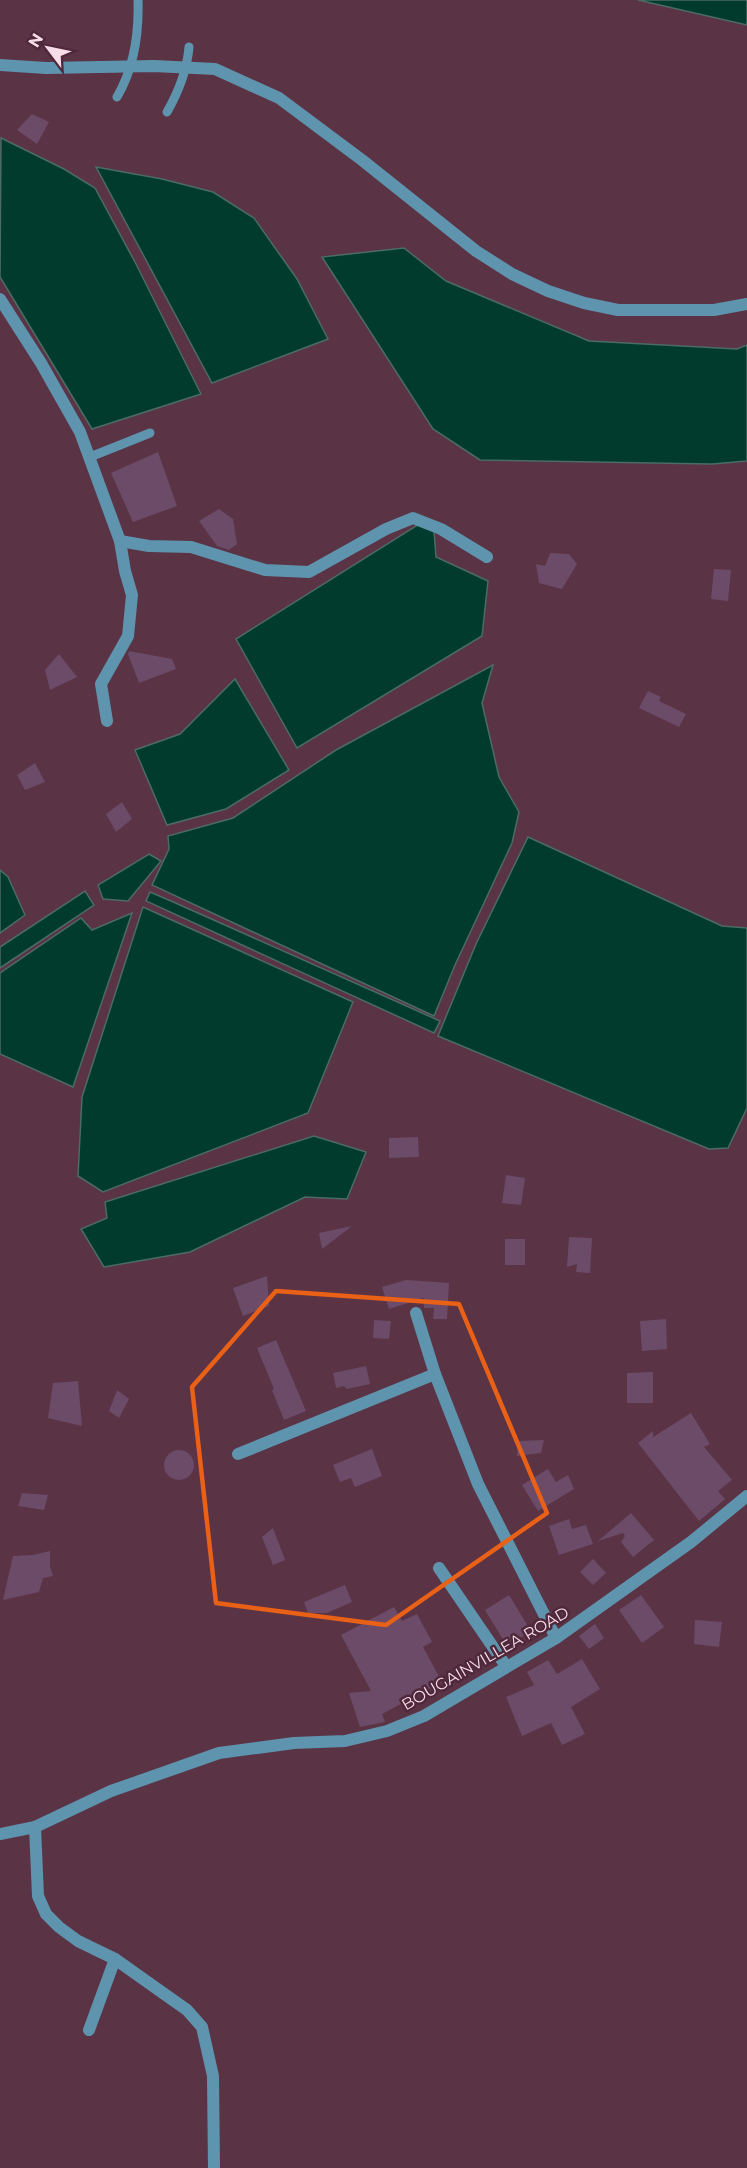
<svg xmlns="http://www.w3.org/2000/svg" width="747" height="2168" viewBox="0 0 747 2168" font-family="Montserrat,sans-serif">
  <rect width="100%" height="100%" fill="#5a3345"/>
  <g fill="#013b2d" stroke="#4b6c65" stroke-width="1.5">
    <polygon points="638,0 747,0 747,25"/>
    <polygon points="1,138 64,169 95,188 136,264 201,394 92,429 0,277"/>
    <polygon points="96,167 162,179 213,192 254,218 297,279 328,339 212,383"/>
    <polygon points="404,248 446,281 589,341 737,349 747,345 747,461 712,464 480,460 433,429 322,257"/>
    <polygon points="419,524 434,531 436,557 488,581 482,636 297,748 236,639"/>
    <polygon points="493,665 482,703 499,777 519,812 512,843 455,965 434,1016 152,885 169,849 168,836 233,818 336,750"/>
    <polygon points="235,679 289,770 226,809 167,825 135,750 180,734"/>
    <polygon points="528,837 722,926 747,928 747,1108 728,1148 709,1149 438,1036 476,944"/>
    <polygon points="149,854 161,861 128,901 103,899 98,885"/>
    <polygon points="0,870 8,877 25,915 0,933"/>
    <polygon points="85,891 94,905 0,968 0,947"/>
    <polygon points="150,892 171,901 440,1021 434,1033 146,901"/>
    <polygon points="143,907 353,1002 308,1113 103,1192 78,1176 82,1097"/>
    <polygon points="132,913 73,1087 0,1054 0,973 81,918 92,930"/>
    <polygon points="314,1136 366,1152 347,1199 305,1197 190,1252 104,1267 81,1229 107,1218 105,1202"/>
  </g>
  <g fill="#6c4b68">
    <polygon points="32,114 49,122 37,144 17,130"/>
    <polygon points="158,452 177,506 133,522 111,473"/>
    <polygon points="219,509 233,519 237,544 229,550 217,546 199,521"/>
    <polygon points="550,553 569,554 577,564 562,589 539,583 536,564 545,566"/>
    <polygon points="714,569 731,570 728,601 711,599"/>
    <polygon points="129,651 172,659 176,669 139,683 128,654"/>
    <polygon points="59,654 77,677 50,690 45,670"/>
    <polygon points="648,691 661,697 659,701 686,714 679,727 639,708"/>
    <polygon points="35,763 45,782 25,790 17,775"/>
    <polygon points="122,802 132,819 116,832 106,814"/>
    <polygon points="418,1137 419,1157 389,1158 389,1138"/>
    <polygon points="506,1175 525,1178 521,1205 502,1203"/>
    <polygon points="352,1226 322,1249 319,1233"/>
    <polygon points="569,1237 592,1238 590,1273 576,1272 577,1264 567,1267"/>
    <rect x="505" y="1239" width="20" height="26"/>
    <polygon points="267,1276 269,1306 243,1316 233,1288"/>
    <polygon points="406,1280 449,1283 447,1319 433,1319 434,1308 424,1308 424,1298 389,1309 382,1287"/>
    <polygon points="666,1319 667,1349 642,1351 640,1321"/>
    <polygon points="374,1320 391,1321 389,1339 373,1338"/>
    <polygon points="276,1340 306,1411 284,1420 272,1390 274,1389 257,1348"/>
    <polygon points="366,1366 370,1384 347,1389 344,1386 336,1388 333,1373"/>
    <polygon points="653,1372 653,1403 627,1403 627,1373"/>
    <polygon points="78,1381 82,1426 48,1418 53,1383"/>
    <polygon points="117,1390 129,1399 119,1418 109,1411"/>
    <polygon points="691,1413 710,1444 704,1447 732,1480 718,1491 725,1499 699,1521 638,1443 653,1431 653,1437"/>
    <polygon points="544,1440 541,1453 517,1456 518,1441"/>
    <polygon points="372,1449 382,1476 355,1487 351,1478 340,1482 333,1465"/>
    <circle cx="179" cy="1465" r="15"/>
    <polygon points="548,1469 556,1482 568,1475 574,1489 538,1511 522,1485"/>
    <polygon points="22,1493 48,1495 44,1510 18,1506"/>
    <polygon points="631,1513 654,1540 633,1557 621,1542 625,1536 623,1533 598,1541"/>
    <polygon points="569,1519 572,1529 586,1525 593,1544 559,1555 549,1526"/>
    <polygon points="273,1528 285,1560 273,1565 262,1537"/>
    <polygon points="50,1551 50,1566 53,1576 43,1578 39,1592 3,1600 13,1556 33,1555"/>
    <polygon points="593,1559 606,1573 593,1585 580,1572"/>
    <polygon points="345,1585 352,1602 327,1613 308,1613 304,1602"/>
    <polygon points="509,1595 531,1631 507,1646 485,1610"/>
    <polygon points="641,1595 664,1627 642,1643 619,1610"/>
    <polygon points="394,1607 402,1621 417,1614 432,1642 423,1647 442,1682 382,1714 385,1722 360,1727 349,1693 371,1691 341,1635"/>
    <polygon points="695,1620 722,1622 719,1647 694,1644"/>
    <polygon points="595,1624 604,1638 589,1649 579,1636"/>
    <polygon points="582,1659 600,1689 571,1707 585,1734 562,1745 551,1723 522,1736 506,1697 534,1685 527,1672 548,1660 557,1674"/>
  </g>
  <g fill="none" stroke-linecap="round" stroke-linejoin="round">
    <g stroke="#5f94ae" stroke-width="9">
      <path d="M117 97C134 68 139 33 138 0"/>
      <path d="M167 112C179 91 187 71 189 47"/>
      <polyline points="90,457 150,433"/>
    </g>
    <g stroke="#5f94ae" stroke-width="12">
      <polyline points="0,65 46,68 154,66 215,69 279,98 362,160 476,251 512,274 548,291 584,303 618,310 714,310 747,304"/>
      <polyline points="0,299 41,363 80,432 120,541 125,571 132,595 128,636 101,684 107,721"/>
      <polyline points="120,541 149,546 191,547 265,570 309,572 386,529 413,518 441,529 487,557"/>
      <polyline points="416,1313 435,1374 478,1484 556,1638"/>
      <polyline points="238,1454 435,1374"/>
      <polyline points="439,1568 506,1666"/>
      <polyline points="35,1827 38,1896 46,1914 59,1927 78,1941 115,1959 187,2010 202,2027 213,2076 214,2168"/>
      <polyline points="0,1834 35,1827 111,1791 219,1753 294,1743 345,1741 387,1731 424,1716 556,1638 691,1542 747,1496"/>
      <polyline points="89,2030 115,1959"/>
    </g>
  </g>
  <path fill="none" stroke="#e96017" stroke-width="4.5" stroke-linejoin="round" d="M276 1291 459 1304 547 1513 386 1625 216 1603 192 1387Z"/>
  <g text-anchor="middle" stroke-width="5" stroke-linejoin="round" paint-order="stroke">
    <g font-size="16" fill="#f7dde8" stroke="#4f283b">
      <text transform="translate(485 1658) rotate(-30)" y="6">BOUGAINVILLEA ROAD</text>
    </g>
  </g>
  <g transform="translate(48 48) rotate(302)" stroke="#4f283b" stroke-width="4.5" paint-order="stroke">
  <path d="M0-4.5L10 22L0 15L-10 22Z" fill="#f7dde8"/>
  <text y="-9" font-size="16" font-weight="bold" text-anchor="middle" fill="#f7dde8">N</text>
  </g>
</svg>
